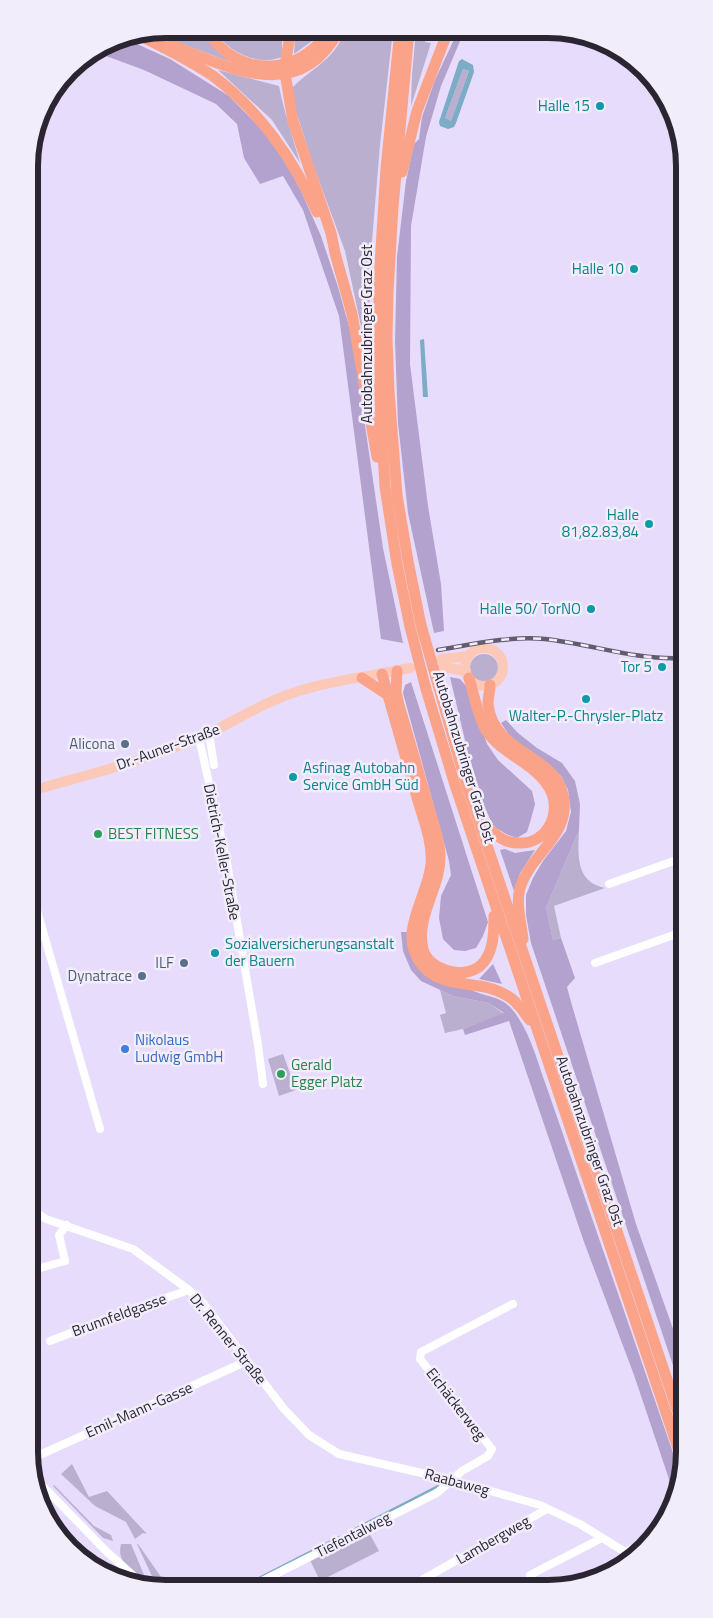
<svg xmlns="http://www.w3.org/2000/svg" width="713" height="1618" viewBox="0 0 713 1618" font-family="'Titillium Web',sans-serif">
  <rect width="100%" height="100%" fill="#e8dcfc"/>
  <g fill="#bbafcf">
    <polygon points="165,29 202,29 220,53 231,62 150,32"/>
    <path d="M213 29 285 30 282 41V57C276 59 269 61 262 60 242 58 224 46 213 29Z"/>
    <polygon points="298,30 319,30 312,41 294,54 295,38"/>
    <path d="M344 30H393L380 145 370 265 369 364 345 251 314 167 294 105 292 88C306 73 327 63 338 45 341 40 343 35 344 30Z"/>
    <polygon points="416,30 426,30 425,42 431,43 411,106 412,75"/>
    <polygon points="463,69 469,71 451,121 445,118"/>
    <path d="M218 70 279 86C284 112 293 137 300 163L272 120Z"/>
    <circle cx="484" cy="668" r="14"/>
    <path d="M579 830C578 854 575 882 605 888L554 906 561 938 553 940 546 908Z"/>
    <polygon points="440,990 453,996 489,1003 504,1014 463,1029 445,1033 440,1015 446,1013"/>
    <polygon points="283,1054 296,1090 279,1096 268,1059"/>
    <polygon points="72,1464 89,1497 107,1491 147,1534 143,1533 135,1539 126,1522 95,1506 61,1474"/>
    <polygon points="54,1485 94,1526 111,1535 113,1541 103,1538 53,1486"/>
    <polygon points="368,1531 379,1551 320,1581 310,1560"/>
    <path d="M121 1544H131L147 1582C133 1570 116 1564 121 1544Z"/>
    <polygon points="137,1544 138,1544 168,1587 157,1587"/>
  </g>
  <g fill="#b2a2cd">
    <polygon points="458,31 467,31 461,39 441,86 426,137 411,226 410,364 428,506 441,584 444,631 434,633 408,513 398,423 395,341 397,257 406,181 414,144 419,139 422,117 435,80"/>
    <polygon points="113,39 137,44 170,59 229,96 265,133 287,165 301,191 321,236 338,287 352,337 383,548 403,643 381,639 339,316 303,210 283,176 260,184 244,158 237,124 216,104 144,70 95,52 96,50"/>
    <polygon points="450,677 460,679 467,687 487,744 498,760 532,791 535,804 531,819 527,832 517,838 506,834 493,826 484,805 468,753"/>
    <polygon points="411,682 488,922 483,936 476,948 465,951 454,950 443,939 439,918 441,896 451,875 449,861 403,693 405,685"/>
    <polygon points="506,720 518,733 537,748 562,763 575,781 580,804 579,830 546,908 553,940 561,938 575,978 567,987 571,1002 636,1224 684,1360 684,1398 531,943 526,915 526,895 533,878 543,861 566,831 571,812 568,790 561,776 548,764 511,738 501,723"/>
    <polygon points="505,849 515,853 535,850 520,873 514,891 500,850"/>
    <path d="M401 932H407L408 945C429 959 449 976 470 989 483 997 499 995 511 1008 530 1030 537 1061 547 1088L680 1473 673 1491 634 1375 584 1242 509 1021 465 1035 463 1029 504 1013 489 1003 453 996 421 981 411 970 403 951Z"/>
    <polygon points="493,964 502,984 479,979"/>
  </g>
  <g fill="#7cacc6" fill-rule="evenodd">
    <path d="M462 59 473 65 474 72 456 123 454 127 448 129 440 126 439 122 459 61ZM463 69 469 71 451 121 445 118Z"/>
    <polygon points="424,339 428,397 423,397 420,340"/>
  </g>
  <g fill="none" stroke-linecap="round" stroke-linejoin="round">
    <g stroke="#7cacc6" stroke-width="2.5">
      <polyline points="355,1529 442,1484"/>
      <polyline points="255,1580 339,1537"/>
    </g>
    <g stroke="#fff" stroke-width="8">
      <polyline points="209,734 214,765"/>
      <polyline points="199,738 227,863 258,1045 263,1084"/>
      <polyline points="609,884 682,858"/>
      <polyline points="32,893 100,1129"/>
      <polyline points="595,963 682,932"/>
      <polyline points="33,1210 46,1219 133,1249 189,1290 203,1303 284,1409 309,1435 339,1454 452,1480 540,1505 580,1524 625,1552 631,1559"/>
      <polyline points="33,1270 65,1261 59,1235 67,1225"/>
      <polyline points="50,1341 125,1312 189,1290"/>
      <polyline points="33,1462 35,1458 42,1454 247,1361"/>
      <polyline points="33,1476 107,1552 146,1587"/>
      <polyline points="625,1552 655,1537"/>
      <polyline points="530,1575 602,1538"/>
      <polyline points="413,1585 547,1509"/>
      <polyline points="252,1586 437,1493 462,1471 488,1456 492,1449 420,1359 421,1352 513,1304"/>
    </g>
    <g stroke="#fcc8b8" stroke-width="10">
      <circle cx="484" cy="667" r="19"/>
      <polyline points="441,659 469,656"/>
      <polyline points="443,667 466,671"/>
      <path d="M31 791C87 775 145 761 198 738 225 727 250 710 277 699 317 682 367 677 410 668"/>
    </g>
    <g stroke="#faa389" stroke-width="11">
      <path d="M207 29C226 66 274 78 308 53 316 47 324 40 328 30"/>
      <polyline points="400,30 386,168 379,281 379,384 385,487 397,564 410,627 426,689 455,785 683,1463"/>
      <polyline points="409,30 393,207 388,292 387,338 389,391 397,495 408,561 421,625 466,783 684,1430"/>
      <path d="M143 37C166 49 191 61 213 76 259 110 294 160 317 212"/>
      <path d="M168 44C227 66 299 107 339 30"/>
      <polyline points="286,59 291,30"/>
      <polyline points="286,79 293,121 331,233 335,253 352,314 377,457"/>
      <polyline points="402,172 417,111 448,31"/>
      <path d="M397 671 396 692 399 705C409 739 419 773 429 808 433 823 440 840 440 856 441 887 415 917 423 949 428 970 463 980 480 966 494 954 494 932 494 916"/>
      <path d="M382 674C393 714 405 754 416 794 422 816 433 841 431 864 428 898 396 933 422 965 439 986 467 982 489 988 499 991 512 997 518 1005 523 1009 525 1015 530 1020"/>
      <polyline points="362,678 388,695"/>
      <path d="M469 678C474 694 478 717 486 730 501 754 533 762 548 786 564 810 548 845 518 843 500 843 492 830 480 819"/>
      <path d="M490 685C490 691 488 698 488 704 493 754 555 754 563 795 572 834 532 853 521 885 515 901 521 922 523 939"/>
    </g>
    <defs>
      <g id="rail">
        <path d="M438 650C474 644 509 636 545 639 591 644 634 660 681 658"/>
        <polyline points="72,1551 88,1562"/>
      </g>
    </defs>
    <use href="#rail" stroke="#635c6e" stroke-width="4.5"/>
    <use href="#rail" stroke="#f2edfa" stroke-width="2.5" stroke-dasharray="8" stroke-linecap="butt"/>
  </g>
  <g fill="#0f9aa8" stroke="#f2edfa" stroke-width="2">
    <circle cx="600" cy="106" r="5"/>
    <circle cx="634" cy="269" r="5"/>
    <circle cx="649" cy="524" r="5"/>
    <circle cx="591" cy="609" r="5"/>
    <circle cx="662" cy="667" r="5"/>
    <circle cx="586" cy="699" r="5"/>
    <circle cx="293" cy="777" r="5"/>
    <circle cx="215" cy="953" r="5"/>
  </g>
  <g fill="#5c6f8a" stroke="#f2edfa" stroke-width="2">
    <circle cx="125" cy="744" r="5"/>
    <circle cx="184" cy="963" r="5"/>
    <circle cx="142" cy="976" r="5"/>
  </g>
  <g fill="#2e9e5b" stroke="#f2edfa" stroke-width="2">
    <circle cx="98" cy="834" r="5"/>
    <circle cx="281" cy="1074" r="5"/>
  </g>
  <circle fill="#3f7fe0" stroke="#f2edfa" stroke-width="2" cx="125" cy="1049" r="5"/>
  <g text-anchor="middle" stroke-width="5" stroke-linejoin="round" paint-order="stroke">
    <g font-size="15" fill="#0d838f" stroke="#f2edfa" text-anchor="end">
      <text x="590" y="111">Halle 15</text>
      <text x="624" y="274">Halle 10</text>
      <text x="639" y="520">Halle<tspan x="639" dy="17">81,82.83,84</tspan></text>
      <text x="581" y="614">Halle 50/ TorNO</text>
      <text x="652" y="672">Tor 5</text>
      <text x="586" y="721" text-anchor="middle">Walter-P.-Chrysler-Platz</text>
      <text x="303" y="773" text-anchor="start">Asfinag Autobahn<tspan x="303" dy="17">Service GmbH Süd</tspan></text>
      <text x="225" y="949" text-anchor="start">Sozialversicherungsanstalt<tspan x="225" dy="17">der Bauern</tspan></text>
    </g>
    <g font-size="15" fill="#2a2531" stroke="#f2edfa">
      <text transform="translate(367 334) rotate(-90)" y="5">Autobahnzubringer Graz Ost</text>
      <text transform="translate(168 747) rotate(-20)" y="5">Dr.-Auner-Straße</text>
      <text transform="translate(464 757) rotate(73)" y="5">Autobahnzubringer Graz Ost</text>
      <text transform="translate(222 852) rotate(79)" y="5">Dietrich-Keller-Straße</text>
      <text transform="translate(590 1141) rotate(71)" y="5">Autobahnzubringer Graz Ost</text>
      <text transform="translate(119 1315) rotate(-20)" y="5">Brunnfeldgasse</text>
      <text transform="translate(228 1339) rotate(51)" y="5">Dr. Renner Straße</text>
      <text transform="translate(456 1404) rotate(52)" y="5">Eichäckerweg</text>
      <text transform="translate(139 1410) rotate(-24)" y="5">Emil-Mann-Gasse</text>
      <text transform="translate(457 1482) rotate(15)" y="5">Raabaweg</text>
      <text transform="translate(353 1535) rotate(-27)" y="5">Tiefentalweg</text>
      <text transform="translate(493 1540) rotate(-30)" y="5">Lambergweg</text>
    </g>
    <g font-size="15" fill="#4e5e75" stroke="#f2edfa" text-anchor="end">
      <text x="115" y="749">Alicona</text>
      <text x="174" y="968">ILF</text>
      <text x="132" y="981">Dynatrace</text>
    </g>
    <g font-size="15" fill="#27864d" stroke="#f2edfa" text-anchor="start">
      <text x="108" y="839">BEST FITNESS</text>
      <text x="291" y="1070">Gerald<tspan x="291" dy="17">Egger Platz</tspan></text>
    </g>
    <g font-size="15" fill="#366cbe" stroke="#f2edfa" text-anchor="start">
      <text x="135" y="1045">Nikolaus<tspan x="135" dy="17">Ludwig GmbH</tspan></text>
    </g>
  </g>
  <path d="M0 0H713V1618H0ZM166 38H548A128 128 0 0 1 676 166V1452A128 128 0 0 1 548 1580H166A128 128 0 0 1 38 1452V166A128 128 0 0 1 166 38Z" fill="#f2edfa" fill-rule="evenodd"/>
  <path fill="none" stroke="#2a2531" stroke-width="6" d="M166 38H548A128 128 0 0 1 676 166V1452A128 128 0 0 1 548 1580H166A128 128 0 0 1 38 1452V166A128 128 0 0 1 166 38Z"/>
</svg>
